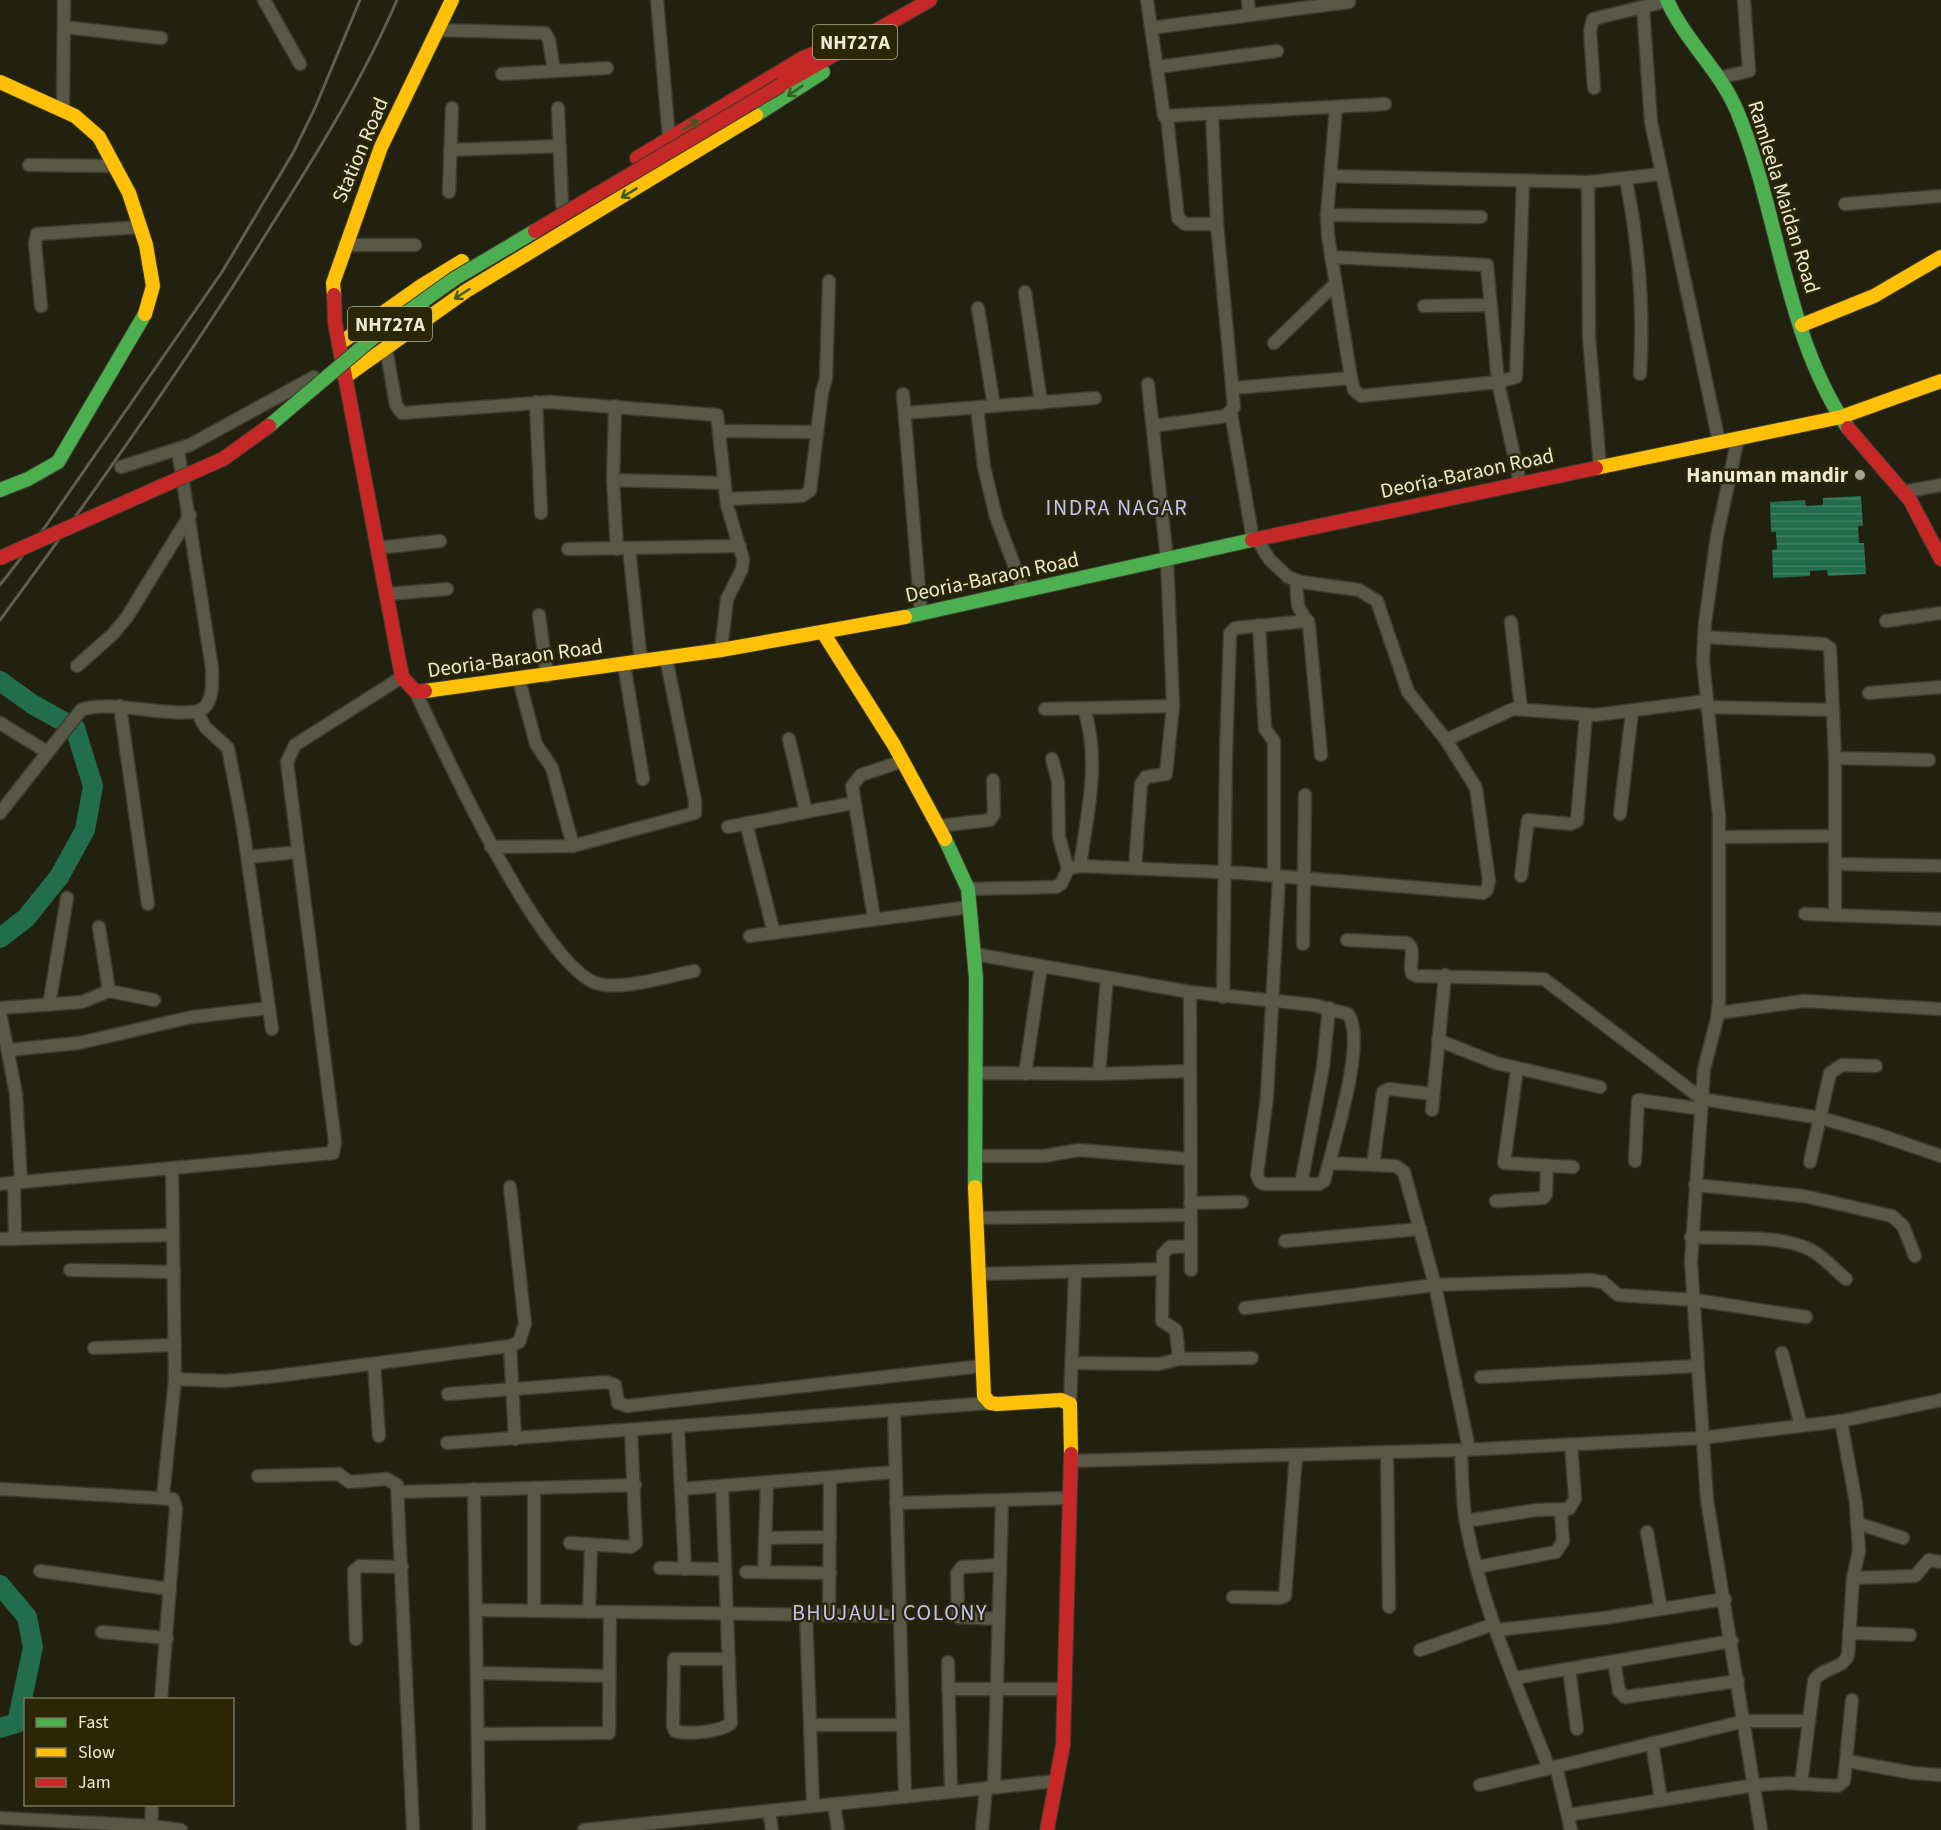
<svg xmlns="http://www.w3.org/2000/svg" width="1941" height="1830" viewBox="0 0 1941 1830" font-family="'Source Sans 3',sans-serif">
  <defs>
    <pattern id="water-rules" width="6" height="5" patternUnits="userSpaceOnUse" patternTransform="scale(1.5)"><rect width="6" height="5" fill="#226d4c"/><path d="M0 2.5h6" fill="none" stroke="#428265"/></pattern>
  </defs>
  <rect width="100%" height="100%" fill="#22200e"/>
  <polygon fill="url(#water-rules)" points="1861,496 1863,526 1858,526 1859,543 1864,543 1866,574 1828,576 1827,570 1810,571 1810,576 1773,578 1772,550 1777,549 1776,532 1771,532 1770,502 1805,500 1806,506 1823,505 1823,498"/>
  <g fill="none" stroke-linecap="round" stroke-linejoin="round">
    <g stroke="#226d4c" stroke-width="20">
      <polyline points="0,681 32,704 75,728 93,786 85,830 59,877 26,918 0,938"/>
      <polyline points="0,1585 27,1617 33,1647 17,1723 0,1728"/>
    </g>
    <defs>
      <g id="street">
        <polyline points="264,0 300,64"/>
        <polyline points="657,0 669,137"/>
        <polyline points="1147,0 1164,116 1385,104"/>
        <polyline points="1248,0 1249,15"/>
        <polyline points="1643,7 1651,122 1719,442"/>
        <polyline points="64,27 161,38"/>
        <polyline points="1151,28 1349,2"/>
        <polyline points="439,30 545,33 549,40 554,71"/>
        <polyline points="1157,67 1277,51"/>
        <polyline points="502,74 607,68"/>
        <polyline points="1718,78 1749,71 1744,0"/>
        <polyline points="1594,88 1590,30 1593,19 1667,1"/>
        <polyline points="1336,107 1327,215 1328,236 1351,378 1354,390 1361,396 1498,382 1516,377 1523,181"/>
        <polyline points="558,108 562,205"/>
        <polyline points="63,110 64,0"/>
        <polyline points="1167,117 1178,218 1185,224 1217,224"/>
        <polyline points="450,150 560,146"/>
        <polyline points="29,165 116,166"/>
        <polyline points="1331,176 1588,182 1662,174"/>
        <path d="M1626 180C1639 245 1644 308 1640 374"/>
        <polyline points="1588,182 1589,337 1600,467"/>
        <polyline points="449,192 452,108"/>
        <polyline points="1845,204 1941,196"/>
        <polyline points="1327,215 1481,217"/>
        <polyline points="345,245 415,245"/>
        <polyline points="1331,257 1487,265 1498,382 1520,483"/>
        <polyline points="1025,292 1041,403"/>
        <polyline points="41,306 35,243 37,234 141,227"/>
        <polyline points="1424,306 1491,305"/>
        <polyline points="978,308 994,406"/>
        <polyline points="1274,343 1335,284"/>
        <polyline points="386,348 396,405 402,413 550,402 717,415 727,505 743,559 742,569 727,599 721,650"/>
        <polyline points="1233,388 1351,378"/>
        <polyline points="903,394 921,614"/>
        <polyline points="536,402 541,513"/>
        <polyline points="615,406 613,480 617,549"/>
        <polyline points="977,408 984,467 996,517 1024,591"/>
        <polyline points="905,413 1095,398"/>
        <polyline points="1231,413 1253,540"/>
        <polyline points="1153,426 1226,416 1234,407 1217,224 1212,114"/>
        <polyline points="719,431 816,432"/>
        <polyline points="1738,438 1717,536 1705,623 1703,661 1719,816 1719,1000 1717,1019 1704,1069 1691,1262 1707,1500 1761,1830"/>
        <polyline points="121,467 190,445 314,377"/>
        <polyline points="613,480 724,483"/>
        <polyline points="1903,492 1941,485"/>
        <polyline points="726,499 802,496 810,491 822,392 826,379 829,281"/>
        <polyline points="378,548 440,541"/>
        <polyline points="629,548 641,662"/>
        <polyline points="568,549 740,546"/>
        <polyline points="1296,581 1298,606 1309,625 1321,755"/>
        <polyline points="387,594 447,589"/>
        <polyline points="539,615 547,676"/>
        <polyline points="1886,621 1941,613"/>
        <polyline points="1511,622 1521,709"/>
        <polyline points="1259,625 1265,729 1274,741 1274,875"/>
        <polyline points="1704,637 1824,644 1830,648 1835,758 1835,915"/>
        <polyline points="624,664 643,779"/>
        <polyline points="77,666 113,634 127,617 190,515"/>
        <polyline points="519,680 536,744 552,768 573,846"/>
        <path d="M415 691C442 747 542 969 599 984 625 990 668 976 694 971"/>
        <polyline points="1869,693 1941,687"/>
        <polyline points="120,706 148,904"/>
        <polyline points="1707,707 1833,710"/>
        <polyline points="1045,709 1173,706"/>
        <polyline points="197,712 205,727 228,748 242,821 272,1029"/>
        <polyline points="0,723 47,752"/>
        <polyline points="789,739 806,812"/>
        <polyline points="1446,740 1513,709 1595,715 1706,701"/>
        <polyline points="1835,758 1929,760"/>
        <polyline points="1052,759 1058,781 1059,837 1068,869"/>
        <path d="M0 813 81 710C109 698 189 722 204 708 214 698 212 681 212 668L178 450"/>
        <polyline points="1620,814 1632,711"/>
        <polyline points="746,823 774,933"/>
        <polyline points="938,826 990,820 994,814 993,780"/>
        <polyline points="728,827 853,803"/>
        <polyline points="1719,837 1835,836"/>
        <polyline points="491,847 573,846 695,813 695,801 666,658"/>
        <polyline points="248,857 298,852"/>
        <polyline points="1835,864 1941,866"/>
        <path d="M1080 866C1087 814 1101 760 1084 709"/>
        <polyline points="1135,868 1141,784 1146,777 1166,774 1173,706 1170,629 1167,560 1148,384"/>
        <polyline points="1279,876 1267,1097 1257,1175 1260,1182 1264,1184 1319,1184 1324,1181 1329,1163"/>
        <polyline points="1521,876 1528,820 1571,824 1577,821 1586,715"/>
        <polyline points="968,889 1056,887 1061,884 1068,869 1080,866 1241,873 1483,893 1487,890 1489,881 1476,788 1446,740 1408,692 1377,601 1359,590 1301,582 1288,577 1269,559 1257,539"/>
        <polyline points="1805,914 1941,919"/>
        <polyline points="874,918 852,786 861,775 903,761"/>
        <polyline points="99,927 109,991"/>
        <polyline points="750,936 970,907"/>
        <path d="M1347 940 1407 943C1417 950 1408 964 1412 974L1417 976 1544 979 1702 1099 1821 1118 1874 1133 1941 1156"/>
        <polyline points="1303,944 1305,795"/>
        <path d="M974 954 1190 992 1314 1005 1348 1014C1366 1039 1337 1132 1329 1163L1396 1166 1404 1172 1435 1285 1469 1449"/>
        <polyline points="1190,992 1191,1270"/>
        <polyline points="1223,997 1226,754 1230,633 1235,628 1308,621"/>
        <polyline points="49,1005 67,898"/>
        <polyline points="0,1008 82,1002 109,991 154,1000"/>
        <polyline points="0,1012 16,1094 21,1182"/>
        <polyline points="1718,1013 1804,1001 1941,1009"/>
        <polyline points="1438,1040 1496,1063 1600,1087"/>
        <polyline points="8,1050 79,1043 192,1017 269,1008"/>
        <polyline points="1517,1069 1504,1163 1573,1167"/>
        <polyline points="975,1073 1099,1074 1189,1071"/>
        <polyline points="1025,1074 1041,966"/>
        <polyline points="1099,1074 1107,978"/>
        <polyline points="1432,1110 1445,975"/>
        <polyline points="975,1156 1044,1156 1078,1150 1190,1159"/>
        <polyline points="1635,1161 1638,1100 1701,1109"/>
        <polyline points="1810,1162 1830,1073 1842,1065 1876,1066"/>
        <polyline points="1373,1165 1383,1092 1389,1089 1433,1094"/>
        <polyline points="172,1170 175,1379 225,1381 277,1376 510,1346 519,1342 525,1324 510,1187"/>
        <polyline points="14,1183 15,1239"/>
        <polyline points="0,1184 333,1153 335,1142 287,762 295,745 402,677"/>
        <polyline points="1301,1184 1323,1067 1329,1008"/>
        <polyline points="1695,1185 1804,1196 1892,1216 1903,1226 1915,1256"/>
        <polyline points="1496,1201 1543,1198 1546,1195 1547,1166"/>
        <polyline points="1190,1203 1242,1202"/>
        <polyline points="975,1218 1190,1215"/>
        <path d="M1691 1237C1726 1239 1780 1234 1811 1250 1824 1257 1835 1270 1846 1279"/>
        <polyline points="0,1239 173,1235"/>
        <polyline points="1285,1241 1420,1229"/>
        <polyline points="70,1270 174,1272"/>
        <polyline points="979,1274 1163,1269"/>
        <polyline points="1245,1308 1435,1285 1590,1280 1603,1282 1618,1295 1695,1300 1806,1317"/>
        <polyline points="510,1346 515,1439"/>
        <polyline points="94,1348 175,1345"/>
        <polyline points="1782,1353 1801,1426"/>
        <polyline points="1179,1359 1176,1330 1162,1321 1163,1254 1170,1247 1190,1246"/>
        <polyline points="1072,1363 1159,1364 1179,1359 1252,1358"/>
        <polyline points="374,1364 379,1436"/>
        <polyline points="1481,1377 1697,1366"/>
        <polyline points="448,1394 606,1382 615,1385 618,1403 627,1406 982,1366"/>
        <polyline points="1070,1404 1075,1272"/>
        <polyline points="894,1410 905,1797"/>
        <polyline points="678,1428 685,1569"/>
        <polyline points="447,1443 990,1403"/>
        <path d="M1461 1450C1462 1474 1462 1499 1466 1523 1482 1608 1518 1688 1549 1768"/>
        <polyline points="1387,1452 1389,1607"/>
        <polyline points="1071,1461 1461,1450 1701,1438 1841,1421 1941,1400"/>
        <polyline points="258,1476 339,1474 349,1482 387,1479 397,1485 413,1830"/>
        <path d="M722 1486 731 1723C721 1732 688 1735 675 1731L673 1726 674 1659H729"/>
        <polyline points="534,1488 534,1611"/>
        <polyline points="0,1489 173,1499 176,1508 161,1700"/>
        <polyline points="474,1489 479,1830"/>
        <polyline points="681,1489 895,1472"/>
        <polyline points="398,1492 635,1485"/>
        <polyline points="163,1496 175,1379"/>
        <polyline points="896,1503 1070,1498"/>
        <polyline points="1466,1521 1536,1510 1569,1509 1575,1499 1571,1444"/>
        <polyline points="1857,1523 1903,1538"/>
        <polyline points="1647,1532 1661,1609"/>
        <polyline points="765,1538 830,1537"/>
        <polyline points="570,1543 631,1547 636,1543 631,1431"/>
        <polyline points="1477,1567 1556,1552 1563,1541 1561,1511"/>
        <polyline points="660,1568 725,1569"/>
        <polyline points="40,1571 170,1589"/>
        <polyline points="746,1572 830,1573"/>
        <polyline points="764,1572 767,1483"/>
        <polyline points="1853,1578 1915,1576 1929,1560 1941,1562"/>
        <polyline points="1233,1597 1279,1598 1285,1596 1296,1455"/>
        <polyline points="478,1610 898,1616"/>
        <polyline points="589,1612 591,1545"/>
        <polyline points="806,1615 813,1806"/>
        <polyline points="829,1615 830,1478"/>
        <polyline points="998,1619 958,1617 957,1573 962,1567 1000,1565"/>
        <polyline points="1497,1630 1604,1618 1725,1599"/>
        <polyline points="102,1632 167,1638"/>
        <polyline points="1849,1633 1910,1635"/>
        <polyline points="356,1639 354,1571 360,1566 402,1567"/>
        <polyline points="1420,1650 1494,1624"/>
        <polyline points="1614,1661 1619,1691 1625,1697 1738,1681"/>
        <polyline points="948,1662 951,1792"/>
        <polyline points="1569,1669 1577,1729"/>
        <polyline points="478,1673 609,1676"/>
        <polyline points="1515,1678 1732,1641"/>
        <polyline points="948,1689 1064,1689"/>
        <polyline points="810,1725 903,1725"/>
        <polyline points="478,1734 609,1733 610,1612"/>
        <polyline points="1652,1743 1661,1800"/>
        <polyline points="1847,1761 1913,1773 1941,1775"/>
        <polyline points="1556,1766 1571,1830"/>
        <path d="M1801 1784 1814 1681C1821 1667 1843 1670 1848 1655L1853 1578 1859 1551 1856 1503 1841 1421"/>
        <polyline points="1480,1785 1745,1721 1809,1721"/>
        <polyline points="994,1787 1002,1500"/>
        <polyline points="834,1804 838,1830"/>
        <polyline points="769,1811 772,1830"/>
        <polyline points="1568,1815 1755,1785 1789,1783 1838,1786 1844,1781 1852,1700"/>
        <polyline points="0,1818 151,1826 181,1830"/>
        <polyline points="151,1826 152,1804"/>
        <polyline points="584,1830 1056,1781"/>
        <polyline points="982,1830 986,1788"/>
      </g>
      <g id="fast">
        <path d="M1667 0C1685 41 1720 70 1737 111 1779 212 1785 338 1848 428"/>
        <polyline points="756,115 823,72"/>
        <polyline points="0,490 28,479 58,462 145,314"/>
        <polyline points="905,617 1252,540"/>
        <polyline points="945,839 968,889 976,978 975,1187"/>
      </g>
      <g id="slow">
        <polyline points="0,82 75,116 99,137 129,193 146,245 153,286 145,314"/>
        <polyline points="334,295 333,283 381,147 452,0"/>
        <polyline points="1802,325 1874,296 1941,257"/>
        <polyline points="339,344 421,286 462,261"/>
        <polyline points="345,377 466,291 756,115"/>
        <polyline points="1596,468 1841,417 1941,381"/>
        <polyline points="824,634 894,745 945,839"/>
        <polyline points="425,691 721,650 905,617"/>
        <polyline points="975,1187 984,1396 990,1403 997,1404 1061,1400 1070,1404 1071,1454"/>
      </g>
      <g id="jam">
        <polyline points="781,85 930,0"/>
        <polyline points="637,158 803,58 833,46"/>
        <polyline points="334,295 335,323 402,677 415,691 425,691"/>
        <polyline points="1848,428 1910,500 1941,559"/>
        <polyline points="1252,540 1596,468"/>
        <polyline points="1047,1830 1063,1745 1071,1454"/>
      </g>
    </defs>
    <use href="#street" stroke="#3d3b2e" stroke-width="15"/>
    <use href="#fast" stroke="#3d3b2e" stroke-width="16"/>
    <use href="#slow" stroke="#3d3b2e" stroke-width="16"/>
    <use href="#jam" stroke="#3d3b2e" stroke-width="16"/>
    <use href="#street" stroke="#595746" stroke-width="12"/>
    <use href="#fast" stroke="#4caf50" stroke-width="14"/>
    <use href="#slow" stroke="#ffc107" stroke-width="14"/>
    <use href="#jam" stroke="#c62828" stroke-width="14"/>
    <g stroke="#605e51" stroke-width="3">
      <polyline points="0,585 45,527 222,272 293,153 315,108 360,0"/>
      <path d="M0 620C91 497 180 372 261 242 311 163 360 86 397 0"/>
    </g>
    <defs>
      <polyline id="fast-bridge" points="269,426 381,331 454,279 535,231"/>
      <g id="jam-bridge">
        <polyline points="535,231 781,85"/>
        <polyline points="0,558 223,459 269,426"/>
      </g>
    </defs>
    <use href="#fast-bridge" stroke="#3d3b2e" stroke-width="16" stroke-linecap="butt"/>
    <use href="#jam-bridge" stroke="#3d3b2e" stroke-width="16" stroke-linecap="butt"/>
    <use href="#fast-bridge" stroke="#4caf50" stroke-width="14"/>
    <use href="#jam-bridge" stroke="#c62828" stroke-width="14"/>
  </g>
  <defs><path id="oneway-shaft" d="M-6 0H5M1.5-3L5.5 0L1.5 3" fill="none" stroke-width="1.6" stroke-linecap="round" stroke-linejoin="round" transform="scale(1.5)"/></defs>
  <g stroke="#385d24">
    <use href="#oneway-shaft" transform="translate(795 91) rotate(145)"/>
    <use href="#oneway-shaft" transform="translate(691 125) rotate(-30)"/>
    <use href="#oneway-shaft" transform="translate(629 193) rotate(149)"/>
    <use href="#oneway-shaft" transform="translate(462 294) rotate(147)"/>
  </g>
  <circle fill="#a6a38f" stroke="#2a2606" stroke-width="2" cx="1860" cy="475" r="6"/>
  <g text-anchor="middle" stroke-width="5" stroke-linejoin="round" paint-order="stroke">
    <g fill="#2a2606" stroke="#b2af96" stroke-width="1.5">
      <rect x="813" y="25" width="84" height="34" rx="4.5"/>
      <rect x="348" y="307" width="84" height="34" rx="4.5"/>
    </g>
    <g font-size="20" font-weight="bold" fill="#edead4">
      <text x="855" y="49">NH727A</text>
      <text x="390" y="331">NH727A</text>
    </g>
    <g font-size="21" fill="#edead4" stroke="#2a2606">
      <text transform="translate(360 150) rotate(-67)" y="7">Station Road</text>
      <text transform="translate(1784 197) rotate(73)" y="7">Ramleela Maidan Road</text>
      <text transform="translate(1467 473) rotate(-12)" y="7">Deoria-Baraon Road</text>
      <text transform="translate(992 577) rotate(-12)" y="7">Deoria-Baraon Road</text>
      <text transform="translate(515 658) rotate(-8)" y="7">Deoria-Baraon Road</text>
    </g>
    <g font-size="21" font-weight="bold" fill="#edead4" stroke="#2a2606" text-anchor="end">
      <text x="1848" y="482">Hanuman mandir</text>
    </g>
    <g font-size="22" letter-spacing="1.5" fill="#bfc3fc" stroke="#2a2606">
      <text x="1117" y="515">INDRA NAGAR</text>
      <text x="890" y="1620">BHUJAULI COLONY</text>
    </g>
  </g>
  <rect x="24" y="1698" width="210" height="108" fill="#2a2606" stroke="#787458" stroke-width="1.5"/>
  <rect x="36" y="1718" width="30" height="9" fill="#4caf50" stroke="#787458" stroke-width="1.5"/>
  <text x="78" y="1728" font-size="18" fill="#edead4">Fast</text>
  <rect x="36" y="1748" width="30" height="9" fill="#ffc107" stroke="#787458" stroke-width="1.5"/>
  <text x="78" y="1758" font-size="18" fill="#edead4">Slow</text>
  <rect x="36" y="1778" width="30" height="9" fill="#c62828" stroke="#787458" stroke-width="1.5"/>
  <text x="78" y="1788" font-size="18" fill="#edead4">Jam</text>
</svg>
